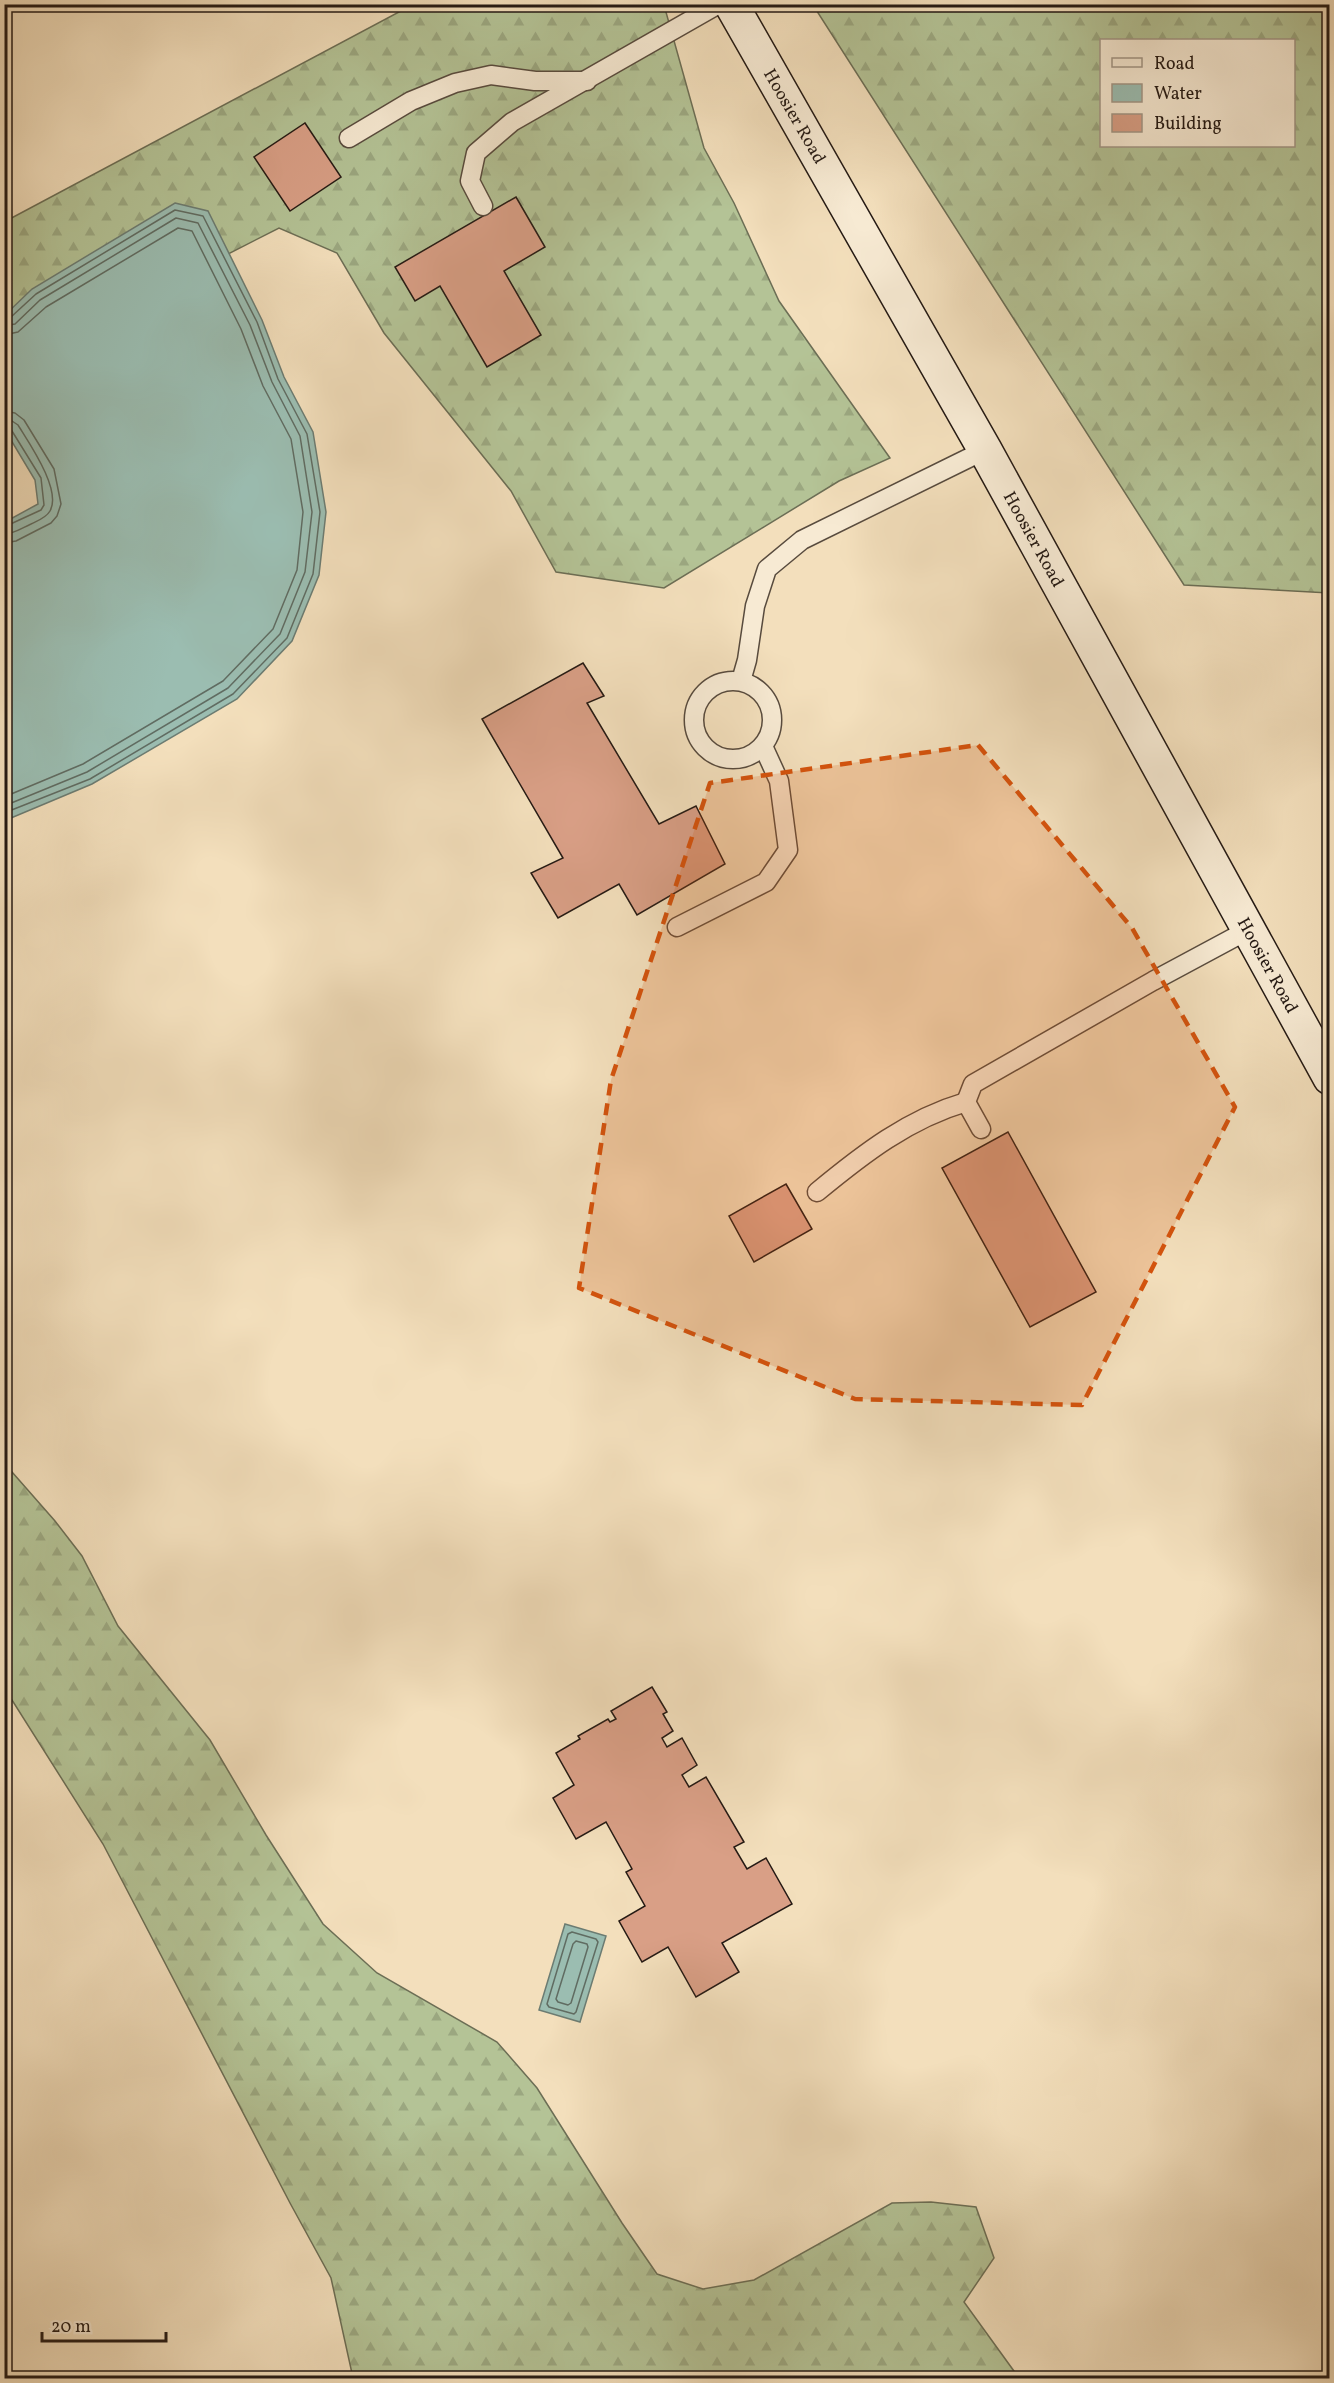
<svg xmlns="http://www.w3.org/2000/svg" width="1334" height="2383" viewBox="0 0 1334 2383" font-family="Vollkorn,serif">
  <defs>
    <pattern id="forest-firs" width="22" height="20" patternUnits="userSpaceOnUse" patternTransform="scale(1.5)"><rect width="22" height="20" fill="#b4c396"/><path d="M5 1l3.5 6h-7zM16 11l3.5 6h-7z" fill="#9ba780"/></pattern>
  </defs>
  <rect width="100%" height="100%" fill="#f3dfbc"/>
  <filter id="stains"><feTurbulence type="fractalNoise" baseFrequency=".00333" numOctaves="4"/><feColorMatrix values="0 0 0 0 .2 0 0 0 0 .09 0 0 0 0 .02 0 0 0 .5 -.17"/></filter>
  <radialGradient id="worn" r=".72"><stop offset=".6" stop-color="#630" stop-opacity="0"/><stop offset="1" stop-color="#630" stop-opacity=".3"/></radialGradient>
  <g fill="url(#forest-firs)" stroke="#6c6e55" stroke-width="1.5" fill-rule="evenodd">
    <polygon points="412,5 664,5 704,148 734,203 779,301 890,458 839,481 664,588 556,572 511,491 384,333 337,253 279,228 5,368 4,222"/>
    <path d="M813 5H1329V593L1184 585ZM1102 40H1294V146H1102Z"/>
    <polygon points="5,1464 55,1521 82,1556 118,1626 210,1740 266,1835 323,1924 377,1973 497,2042 537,2088 622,2223 657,2274 703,2289 754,2280 892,2203 931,2202 976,2207 994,2258 964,2302 1019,2378 353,2378 331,2278 290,2203 103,1844 5,1689"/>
  </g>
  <g fill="#9bbdb1" stroke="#6c7c72" stroke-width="1.5">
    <polygon points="175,203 208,211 262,320 284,377 313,432 326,512 319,575 292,641 237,699 92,784 11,818 5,819 5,522 38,504 35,480 5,430 5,315 32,289"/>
    <polygon points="565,1924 606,1936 580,2022 539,2010"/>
  </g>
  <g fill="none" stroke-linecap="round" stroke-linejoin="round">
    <g stroke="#606c62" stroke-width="1.5">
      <polyline points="4,319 11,317 36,294 175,210 203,216 257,322 278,379 307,434 320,512 313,574 287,638 233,694 90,779 4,813"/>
      <polyline points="4,326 15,324 40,300 176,218 198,223 250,325 272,382 300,436 312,512 305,572 280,634 228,688 87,772 4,806"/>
      <polyline points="4,335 18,332 46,307 178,228 192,231 241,329 263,386 291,439 303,512 297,570 273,629 223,681 83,764 4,797"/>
      <polyline points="4,411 15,413 24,420 54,469 61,504 57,516 51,523 16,541 4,543"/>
      <path d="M4 420 12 421 18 425C29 443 62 490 50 511 46 518 37 521 31 524 22 528 14 534 4 534"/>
      <polyline points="4,428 12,431 41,478 44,505 41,510 4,527"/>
      <polygon points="572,1932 596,1939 598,1942 576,2012 574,2014 549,2007 547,2004 568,1934"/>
      <polygon points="576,1941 587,1944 588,1947 571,2003 568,2005 558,2002 556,1999 573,1944"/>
    </g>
  </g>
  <g fill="#d99f86" stroke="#251a14" stroke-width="1.5">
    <polygon points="305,123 341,177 290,211 254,157"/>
    <polygon points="516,197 545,247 504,271 541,335 487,367 440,286 415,301 395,267"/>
    <polygon points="583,663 604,696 587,703 659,824 696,806 725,864 637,915 619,884 558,918 531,873 563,858 482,719"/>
    <polygon points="1008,1132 1096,1292 1030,1327 942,1168"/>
    <polygon points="786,1184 812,1229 754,1262 729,1216"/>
    <polygon points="652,1687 667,1712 663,1714 673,1731 662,1738 667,1747 682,1738 697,1765 682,1775 689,1787 706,1777 744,1842 734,1847 747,1869 766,1858 792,1904 722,1943 739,1972 696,1997 668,1947 642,1962 619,1921 645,1906 626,1872 632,1869 606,1822 576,1839 553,1798 574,1785 556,1753 580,1739 578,1736 608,1719 610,1722 616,1719 611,1711"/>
    <polygon points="1330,1779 1330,1794 1323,1783"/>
  </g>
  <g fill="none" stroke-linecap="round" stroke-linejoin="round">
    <defs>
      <g id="lane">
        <polyline points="349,138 411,101 455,83 491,75 535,81 587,81"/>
        <polyline points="483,206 470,181 476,153 512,122 719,4"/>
        <circle cx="733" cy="720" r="39"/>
        <polyline points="741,681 747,660 755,606 767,569 802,540 985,450"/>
        <polyline points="677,927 766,882 788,850 779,781 763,746"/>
        <polyline points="981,1129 966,1102 973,1084 1153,981 1248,930"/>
        <path d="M817 1192C863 1154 908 1119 966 1102"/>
      </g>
      <polyline id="secondary" points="731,4 985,450 1330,1078"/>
    </defs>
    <use href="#lane" stroke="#584b3e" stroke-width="21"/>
    <use href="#secondary" stroke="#251a14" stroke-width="36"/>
    <use href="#lane" stroke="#f7ead3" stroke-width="18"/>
    <use href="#secondary" stroke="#f7ead3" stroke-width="33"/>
  </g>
  <path fill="#d4530d" fill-opacity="0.2" stroke="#d4530d" stroke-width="4.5" stroke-dasharray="12 8" stroke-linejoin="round" d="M978 745 1132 928 1235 1107 1082 1405 855 1399 579 1288 611 1080 710 783Z"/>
  <g text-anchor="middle" stroke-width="5" stroke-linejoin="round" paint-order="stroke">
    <g font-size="18" fill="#251a14" stroke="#f7ead3">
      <text transform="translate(795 116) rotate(60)" y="6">Hoosier Road</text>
      <text transform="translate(1034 539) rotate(61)" y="6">Hoosier Road</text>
      <text transform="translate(1268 965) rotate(61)" y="6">Hoosier Road</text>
    </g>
  </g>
  <rect width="1334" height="2383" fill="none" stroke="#f3dfbc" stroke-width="24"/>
  <rect x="6" y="6" width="1322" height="2371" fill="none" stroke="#251a14" stroke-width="3"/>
  <rect x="12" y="12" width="1310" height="2359" fill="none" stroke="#251a14" stroke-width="1.5"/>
  <rect x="1100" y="39" width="195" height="108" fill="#f7ead3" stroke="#a39787" stroke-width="1.5"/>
  <rect x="1112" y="58" width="30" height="9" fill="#f7ead3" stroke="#a39787" stroke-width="1.5"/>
  <text x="1154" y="69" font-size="18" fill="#251a14">Road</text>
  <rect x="1112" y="84" width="30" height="18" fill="#9bbdb1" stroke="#a39787" stroke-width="1.5"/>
  <text x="1154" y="99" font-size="18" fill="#251a14">Water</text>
  <rect x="1112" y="114" width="30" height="18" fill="#d99f86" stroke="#a39787" stroke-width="1.5"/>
  <text x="1154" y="129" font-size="18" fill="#251a14">Building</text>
  <path d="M42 2332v9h124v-9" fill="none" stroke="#251a14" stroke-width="3"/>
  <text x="51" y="2332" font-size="18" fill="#251a14" stroke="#f7ead3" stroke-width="4.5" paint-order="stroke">20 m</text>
  <rect width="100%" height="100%" filter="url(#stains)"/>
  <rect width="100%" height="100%" fill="url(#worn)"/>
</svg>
